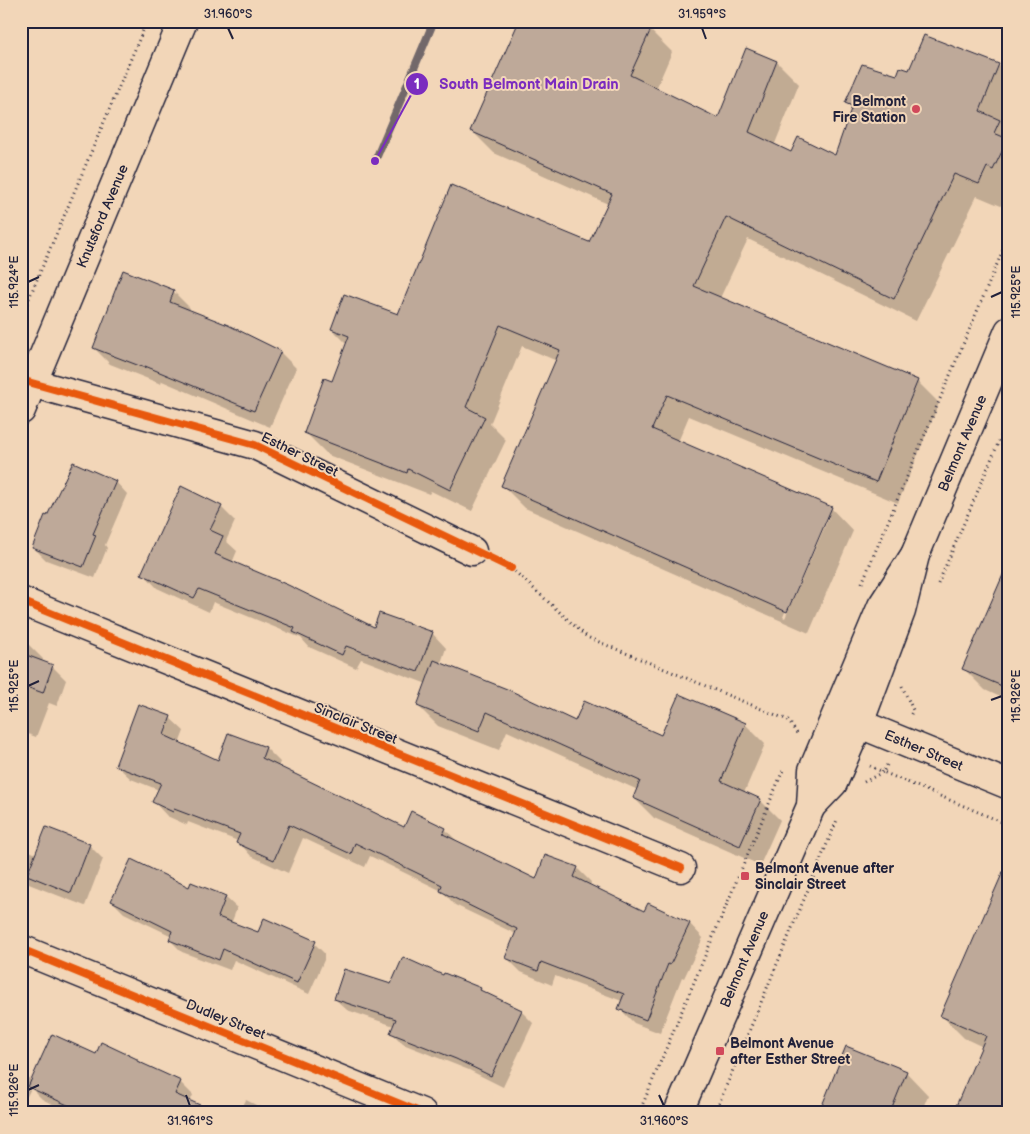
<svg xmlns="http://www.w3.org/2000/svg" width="1030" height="1134" viewBox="0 0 1030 1134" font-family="'Balsamiq Sans',sans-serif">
  <rect width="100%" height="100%" fill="#f2d6b8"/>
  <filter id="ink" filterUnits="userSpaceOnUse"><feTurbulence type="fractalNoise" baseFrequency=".02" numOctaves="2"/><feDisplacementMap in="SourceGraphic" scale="10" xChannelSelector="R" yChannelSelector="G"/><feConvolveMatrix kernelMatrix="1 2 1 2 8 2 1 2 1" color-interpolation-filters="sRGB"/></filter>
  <g filter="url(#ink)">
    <g fill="#0003" fill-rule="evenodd">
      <path d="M650 30 672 52 656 89 719 119 777 62 799 84 774 146 792 154 836 157 853 109 847 103 910 72 998 65 1009 75V116L1005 127 1009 131V190L1001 206 977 196 916 321 748 239 720 298 917 381 939 403 898 503 689 416 678 442 831 508 853 531 809 633 525 508 503 486 557 361 522 346 490 424 506 440 472 511 431 491 429 494 328 455 306 433 333 383 347 344 332 329 398 316 590 244 608 204 494 153 472 131ZM826 517H829L785 618 783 617Z"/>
      <polygon points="124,272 174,292 190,308 188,312 280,352 296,368 270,427 162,381 161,384 110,364 94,348"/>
      <polygon points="73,463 116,482 127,494 105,545 107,548 95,578 46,560 34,548"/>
      <polygon points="221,507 235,521 226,541 237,551 232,563 374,628 432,633 446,648 441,663 576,723 661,736 679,695 745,724 765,744 744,793 760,800 780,820 760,865 654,818 634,798 638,790 507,731 499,750 438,726 418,706 427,684 361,659 356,668 309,647 301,638 213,602 209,612 157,588 143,573"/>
      <polygon points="1009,564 1009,701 985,690 963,668"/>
      <polygon points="21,642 29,645 43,659 42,662 52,666 66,680 57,706 49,703 36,737 28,734 21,752"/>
      <polygon points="170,718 184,731 179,744 219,761 229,734 266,748 280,762 278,767 405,829 445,829 459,843 536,881 577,868 591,882 590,886 645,912 690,924 703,938 684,978 682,977 660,1033 634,1023 620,1009 622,1001 555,976 552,985 521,972 507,958 516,934 455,905 442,891 370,856 365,867 303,838 288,873 251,856 238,841 188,822 187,825 167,816 154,802 159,790 131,779 117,766"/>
      <polygon points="89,845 103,859 85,906 21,881 21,847 36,854"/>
      <polygon points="1009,866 1009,1113 983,1047 964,1038 942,1016"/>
      <polygon points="190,888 225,897 237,908 231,924 258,934 312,941 324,953 324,960 309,994 234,960 230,970 182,952 170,940 172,936 124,913 112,901"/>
      <polygon points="444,977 480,989 485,994 521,1011 533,1023 503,1087 469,1070 403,1044 391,1032 394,1026 347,1010 335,999 392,985"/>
      <polygon points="102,1044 180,1082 193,1095 190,1102 219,1113 70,1113 42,1099 31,1088 21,1109 21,1071 32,1081 97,1056"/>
      <polygon points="906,1072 928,1095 921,1113 821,1113"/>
      <polygon points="246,1100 272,1113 239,1113"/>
    </g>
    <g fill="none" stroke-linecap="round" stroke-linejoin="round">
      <polyline stroke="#72686b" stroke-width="8" points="375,161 434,21"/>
    </g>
    <g fill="#bea999" stroke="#22223b">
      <polygon points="519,21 634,21 651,29 630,75 718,118 746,48 777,61 749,132 791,152 798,137 835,155 852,106 845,103 862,64 897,75 900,67 909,70 924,35 999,64 980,111 1000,120 994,133 1008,139 993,170 987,167 979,184 954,174 894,299 726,217 694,286 918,380 876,482 667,395 652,429 832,507 787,612 501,486 560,350 500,325 466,407 485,417 450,490 408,469 407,473 304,433 324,378 332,381 349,336 331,329 344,294 398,314 451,185 589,242 612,194 470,131"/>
      <polygon points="123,270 174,290 170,302 228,325 281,351 254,411 145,366 145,368 93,348"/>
      <polygon points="73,462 116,481 93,534 96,535 83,567 32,548 45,515 47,516"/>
      <polygon points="181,486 222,506 210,530 223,536 215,554 288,585 374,627 379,613 433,632 418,672 346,646 342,655 293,632 295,628 199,589 194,598 141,574"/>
      <polygon points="1009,561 1009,689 962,669"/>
      <polygon points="21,653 53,665 43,693 21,685"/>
      <polygon points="434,660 507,689 575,721 584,701 661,735 679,694 746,723 721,781 761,799 740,846 633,798 640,781 487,712 479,731 417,706"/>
      <polygon points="138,704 171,716 164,735 218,760 228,733 266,747 262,758 404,827 411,811 446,828 443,834 536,879 545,855 578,867 574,877 644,911 648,903 690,923 670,965 668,964 646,1020 618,1009 624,994 541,962 538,971 505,958 517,929 440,891 442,885 355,843 351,854 289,825 274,860 236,843 240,834 174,809 173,812 152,802 161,783 115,766"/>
      <polygon points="46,827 90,844 71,893 27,875"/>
      <polygon points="1009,858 1009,1113 953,1113 986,1036 940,1016"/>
      <polygon points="131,859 189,887 191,882 226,896 218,917 258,932 264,918 316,941 297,983 223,949 219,960 169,940 172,931 111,901"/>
      <polygon points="403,957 443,975 444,973 481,988 480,990 522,1010 491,1076 456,1059 390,1033 396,1019 334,999 344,969 391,984"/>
      <polygon points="52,1034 96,1054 101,1042 137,1059 137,1061 181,1081 175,1094 218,1113 69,1113 72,1107 28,1087"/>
      <polygon points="846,1046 907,1071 890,1113 819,1113"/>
    </g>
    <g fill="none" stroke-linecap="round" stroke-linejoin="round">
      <defs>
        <g id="street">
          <polyline points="21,380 255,445 472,551"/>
          <polyline points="21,410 183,21"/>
          <polyline points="21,601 681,868"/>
          <polyline points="838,715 1009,785"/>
          <polyline points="21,949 422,1113"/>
        </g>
        <g id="secondary">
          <polyline points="811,806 833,783 859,723 901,611 915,555 1009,331"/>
          <polyline points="678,1113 811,806 813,770 882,606 915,555"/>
        </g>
      </defs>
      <use href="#street" stroke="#22223b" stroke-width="31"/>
      <use href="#secondary" stroke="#22223b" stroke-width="31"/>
      <g stroke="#22223b" stroke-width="3" stroke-dasharray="1 4" stroke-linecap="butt">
        <polyline points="21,317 147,21"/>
        <polyline points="511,568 587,637 788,720 798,735"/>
        <polyline points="862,583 1009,236"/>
        <polyline points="938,584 1009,418"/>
        <polyline points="902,686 913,710 910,716"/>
        <polyline points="887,765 883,772 1009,825"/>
        <polyline points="864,782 883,772 870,766"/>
        <polyline points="639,1113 784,768"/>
        <polyline points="715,1113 837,820"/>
      </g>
      <use href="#street" stroke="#f2d6b8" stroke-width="28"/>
      <use href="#secondary" stroke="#f2d6b8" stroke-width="28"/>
      <defs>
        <g id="cycleway">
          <polyline points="21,380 255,445 511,568"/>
          <polyline points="21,601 681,868"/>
          <polyline points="21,949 422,1113"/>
        </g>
      </defs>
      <use href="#cycleway" stroke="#f2d6b8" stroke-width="11"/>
      <use href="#cycleway" stroke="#e8590c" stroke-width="8"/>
    </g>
  </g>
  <path fill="none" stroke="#22223b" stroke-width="2" d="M228 28 233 39M702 28 706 39M28 282 39 277M991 297 1002 292M28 686 39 681M991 700 1002 696M28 1090 39 1085M186 1095 190 1106M659 1095 664 1106"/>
  <g fill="#d1495b" stroke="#f2d6b8" stroke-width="2">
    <circle cx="916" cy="109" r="5"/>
    <rect x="740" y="871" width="10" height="10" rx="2.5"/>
    <rect x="715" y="1046" width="10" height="10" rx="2.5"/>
  </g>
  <g text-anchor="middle" stroke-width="4" stroke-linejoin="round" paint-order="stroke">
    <g font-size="14" font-weight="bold" fill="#22223b" stroke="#f2d6b8" text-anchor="start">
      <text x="906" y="106" text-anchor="end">Belmont<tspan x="906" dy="16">Fire Station</tspan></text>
      <text x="755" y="873">Belmont Avenue after<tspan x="755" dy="16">Sinclair Street</tspan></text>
      <text x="730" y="1048">Belmont Avenue<tspan x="730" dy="16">after Esther Street</tspan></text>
    </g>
    <g font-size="14" fill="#22223b" stroke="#f2d6b8">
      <text transform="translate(102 216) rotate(-67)" y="5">Knutsford Avenue</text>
      <text transform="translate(962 443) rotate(-67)" y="5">Belmont Avenue</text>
      <text transform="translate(300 454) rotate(26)" y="5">Esther Street</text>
      <text transform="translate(356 723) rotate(22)" y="5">Sinclair Street</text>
      <text transform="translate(924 750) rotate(23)" y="5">Esther Street</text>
      <text transform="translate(744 959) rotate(-67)" y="5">Belmont Avenue</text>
      <text transform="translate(226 1019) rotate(22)" y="5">Dudley Street</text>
    </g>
  </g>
  <path fill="none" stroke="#7b2cbf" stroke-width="2" d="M375 161L417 84"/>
  <g fill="#7b2cbf" stroke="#f2d6b8" stroke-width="2">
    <circle cx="375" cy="161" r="5"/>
    <circle cx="417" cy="84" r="12"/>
  </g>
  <g font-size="15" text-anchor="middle" font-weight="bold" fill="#fff">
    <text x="417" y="89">1</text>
  </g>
  <g font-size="15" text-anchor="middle" font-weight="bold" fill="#7b2cbf" stroke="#f2d6b8" stroke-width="4" stroke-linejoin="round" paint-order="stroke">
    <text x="529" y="89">South Belmont Main Drain</text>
  </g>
  <rect width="1030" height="1134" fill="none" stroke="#f2d6b8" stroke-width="55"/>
  <rect x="28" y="28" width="974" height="1078" fill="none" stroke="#22223b" stroke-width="2"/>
  <g font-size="12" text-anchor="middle" fill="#22223b">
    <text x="228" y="18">31.960°S</text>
    <text x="702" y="18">31.959°S</text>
    <text transform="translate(14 282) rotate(-90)" y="4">115.924°E</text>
    <text transform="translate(1016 292) rotate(-90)" y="4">115.925°E</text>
    <text transform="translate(14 686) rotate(-90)" y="4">115.925°E</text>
    <text transform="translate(1016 696) rotate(-90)" y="4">115.926°E</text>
    <text transform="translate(14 1090) rotate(-90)" y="4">115.926°E</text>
    <text x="190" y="1125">31.961°S</text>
    <text x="664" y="1125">31.960°S</text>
  </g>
</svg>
